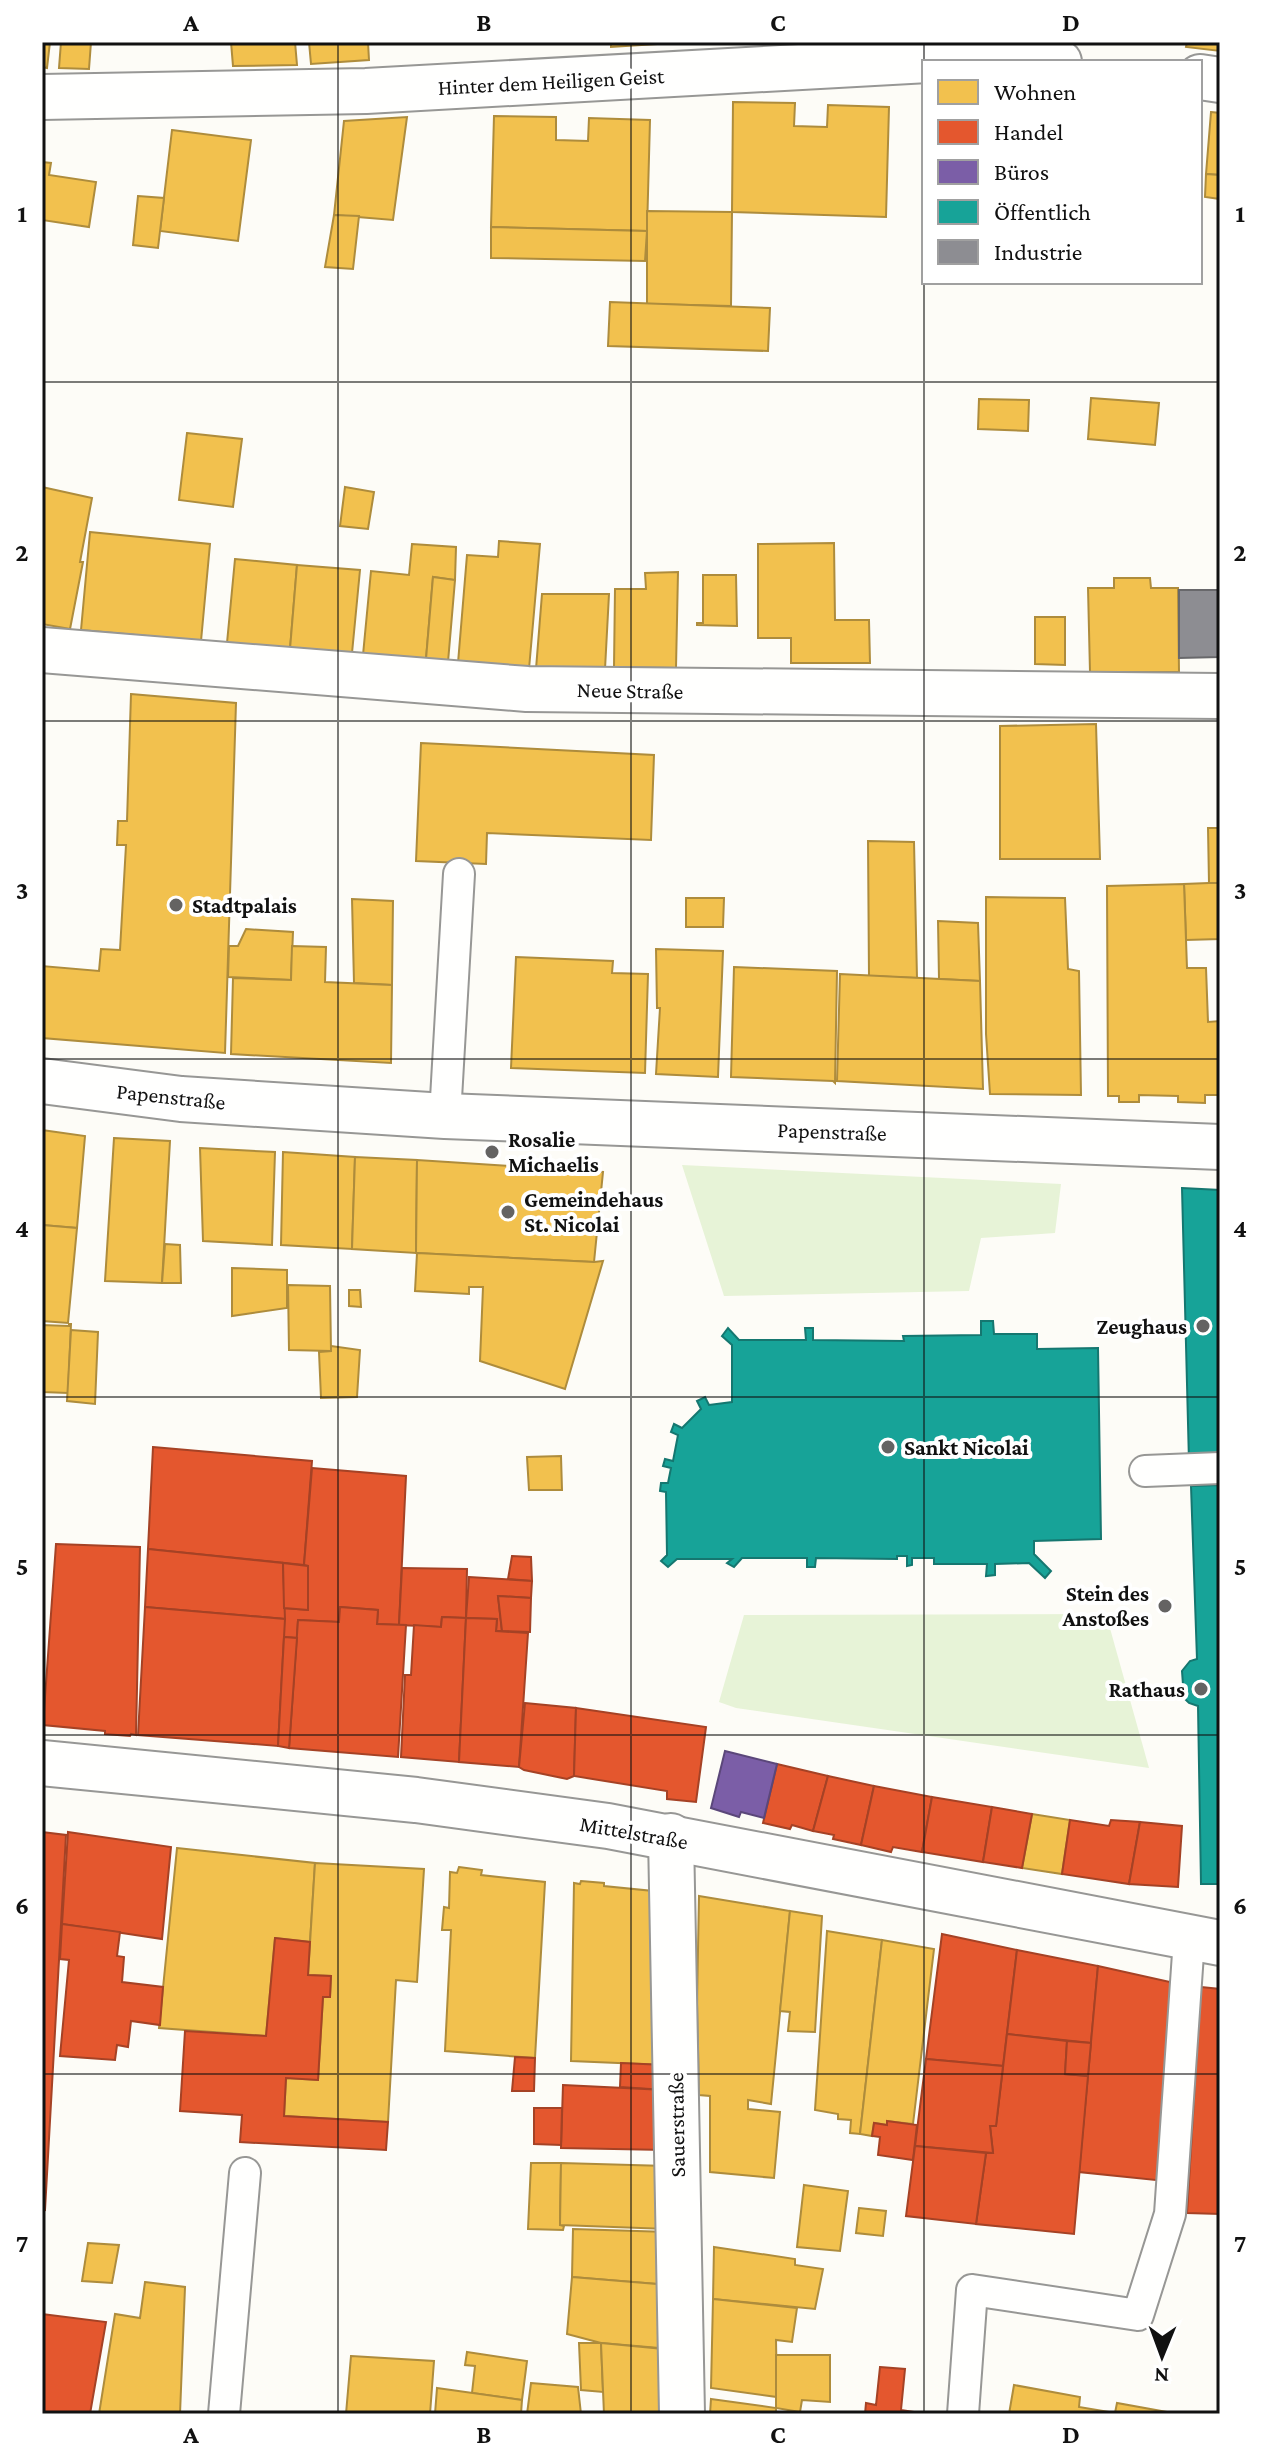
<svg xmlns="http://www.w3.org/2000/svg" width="1262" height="2456" viewBox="0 0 1262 2456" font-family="'Crimson Pro',serif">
  <rect width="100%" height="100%" fill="#fdfcf7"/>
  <g fill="#e7f3d7">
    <polygon points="682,1165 1061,1184 1055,1233 981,1238 969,1291 724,1296"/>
    <polygon points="1106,1614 1149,1768 736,1708 719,1702 744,1615"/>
  </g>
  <g fill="#f2c14e" stroke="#ae8c3c" stroke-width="2">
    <polygon points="42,42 50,42 47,68 42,67"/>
    <polygon points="61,42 91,42 89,69 59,68"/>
    <polygon points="231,42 295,42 297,65 233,66"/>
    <polygon points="309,42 368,42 369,60 311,64"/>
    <polygon points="611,42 689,42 611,47"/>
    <polygon points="1187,42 1220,42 1220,51 1186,47"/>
    <polygon points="733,102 795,103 794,126 827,127 828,105 889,107 886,217 732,212"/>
    <polygon points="1211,112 1220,113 1220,175 1206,174"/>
    <polygon points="494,116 556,117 556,140 588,141 589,118 650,120 647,231 491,227"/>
    <polygon points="407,117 393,220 334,215 344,121"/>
    <polygon points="172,130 251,140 238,241 160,231"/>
    <polygon points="42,162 51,163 49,175 96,182 89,227 42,220"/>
    <polygon points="1206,174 1220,175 1220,199 1205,197"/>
    <polygon points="138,196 164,198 158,248 133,245"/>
    <polygon points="647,211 732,212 731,306 647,304"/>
    <polygon points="334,215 359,216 353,269 325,267"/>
    <polygon points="491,227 647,231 645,261 491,258"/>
    <polygon points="610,302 770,308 768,351 608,346"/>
    <polygon points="1091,398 1159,403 1155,445 1088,439"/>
    <polygon points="979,399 1029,400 1028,431 978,429"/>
    <polygon points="187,433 242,439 233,507 179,500"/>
    <polygon points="42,487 92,498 80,562 83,562 70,629 42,624"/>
    <polygon points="345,487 374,492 368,529 340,526"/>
    <polygon points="90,532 210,544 201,641 81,630"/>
    <polygon points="499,541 540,544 529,669 458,663 467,555 498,557"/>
    <polygon points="834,543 835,620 869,620 870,663 791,663 791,638 758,638 758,544"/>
    <polygon points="412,544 456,547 455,580 433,577 426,659 363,655 371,571 409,575"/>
    <polygon points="235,559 297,565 290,649 227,643"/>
    <polygon points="297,565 360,570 352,653 290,649"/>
    <polygon points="678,572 676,668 614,667 615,589 646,589 645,573"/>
    <polygon points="703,575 736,575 737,626 697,625 697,623 703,623"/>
    <polygon points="433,577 455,580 448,662 426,659"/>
    <polygon points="1114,578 1150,578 1151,588 1178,588 1179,672 1090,672 1088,588 1114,588"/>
    <polygon points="542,594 609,594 605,669 536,669"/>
    <polygon points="1035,617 1065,617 1065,665 1035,664"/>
    <polygon points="131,694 236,703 225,1053 42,1038 42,966 99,971 101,949 120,950 126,845 117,845 118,821 127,821"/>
    <polygon points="1096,724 1100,859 1000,859 1000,726"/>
    <polygon points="421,743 654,755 651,840 487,833 486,864 416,861"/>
    <polygon points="1208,828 1220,828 1220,883 1209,883"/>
    <polygon points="868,841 914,842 917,978 869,976"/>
    <polygon points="1209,883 1220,883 1220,939 1186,940 1184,884"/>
    <polygon points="1184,884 1187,968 1206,968 1208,1022 1220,1021 1220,1095 1205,1095 1205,1103 1178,1102 1178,1096 1139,1095 1139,1102 1119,1102 1119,1096 1108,1096 1107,886"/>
    <polygon points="986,897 1065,898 1068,969 1079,971 1081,1095 990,1094 986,1034"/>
    <polygon points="686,898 724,898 723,927 686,927"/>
    <polygon points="352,899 393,901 392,985 354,983"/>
    <polygon points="938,921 978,923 980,981 939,979"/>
    <polygon points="246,929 293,932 291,980 228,977 229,946 238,946"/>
    <polygon points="292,946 326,947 325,982 392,985 391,1063 231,1054 233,978 291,980"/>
    <polygon points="656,949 723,951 718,1077 656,1074 660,1008 657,1008"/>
    <polygon points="516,957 613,961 612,973 648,974 645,1073 511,1068"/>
    <polygon points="734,967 837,971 835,1083 833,1081 731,1077"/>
    <polygon points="840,974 980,981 983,1089 837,1081"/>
    <polygon points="42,1130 85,1136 77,1228 42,1225"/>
    <polygon points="114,1138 170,1141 162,1283 105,1281"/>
    <polygon points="200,1148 275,1152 272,1245 203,1241"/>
    <polygon points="283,1152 355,1157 352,1249 281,1245"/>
    <polygon points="355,1157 417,1160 416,1253 352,1249"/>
    <polygon points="417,1160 603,1172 594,1262 416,1253"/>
    <polygon points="42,1225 77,1228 68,1323 42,1321"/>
    <polygon points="165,1244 180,1245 181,1283 162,1283"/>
    <polygon points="417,1253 594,1262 603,1261 565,1389 480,1361 483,1287 469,1287 469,1294 415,1291"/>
    <polygon points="232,1268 287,1270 287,1308 232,1316"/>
    <polygon points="288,1285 330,1286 331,1351 289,1350"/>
    <polygon points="349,1290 360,1290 361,1307 349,1306"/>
    <polygon points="69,1324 71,1324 68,1393 42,1392 42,1325 69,1326"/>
    <polygon points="71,1330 98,1332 95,1404 67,1401"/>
    <polygon points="331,1346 360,1350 357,1397 321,1398 319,1352 331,1351"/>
    <polygon points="561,1456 562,1490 529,1490 527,1457"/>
    <polygon points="1032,1814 1070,1820 1062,1874 1022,1868"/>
    <polygon points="177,1848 315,1863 310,1942 275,1938 266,2036 159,2028"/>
    <polygon points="315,1863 424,1869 417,1982 396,1980 388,2122 284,2116 286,2078 318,2080 323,1997 330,1997 331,1976 308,1975"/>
    <polygon points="459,1867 482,1870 481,1875 545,1882 535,2058 445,2051 451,1930 442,1930 444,1907 449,1908 450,1872 457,1873"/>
    <polygon points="581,1881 604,1883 604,1886 663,1892 665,2065 571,2061 574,1883 580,1884"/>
    <polygon points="699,1896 790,1911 771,2104 748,2100 748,2109 780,2112 774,2178 710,2172 710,2096 699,2095 697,2004"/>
    <polygon points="790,1911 822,1916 815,2032 788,2031 790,2012 780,2011"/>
    <polygon points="827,1931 882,1940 860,2134 850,2133 851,2120 838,2119 838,2114 815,2110"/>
    <polygon points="882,1940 934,1949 913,2124 887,2121 887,2125 874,2123 872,2136 860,2134"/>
    <polygon points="531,2163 561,2163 560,2225 564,2226 563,2230 528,2229"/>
    <polygon points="561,2163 666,2166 667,2229 560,2225"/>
    <polygon points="804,2185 848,2191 840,2251 797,2247"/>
    <polygon points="859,2208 886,2211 883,2236 856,2233"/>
    <polygon points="573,2229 668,2232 669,2285 572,2277"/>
    <polygon points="88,2243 119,2245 112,2283 82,2281"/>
    <polygon points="714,2247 795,2259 795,2265 823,2269 815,2309 713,2299"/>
    <polygon points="572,2277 669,2285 671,2349 601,2343 567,2334"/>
    <polygon points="145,2282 185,2287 180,2414 99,2414 115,2314 140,2318"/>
    <polygon points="713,2299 797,2308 792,2342 776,2340 777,2397 711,2388"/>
    <polygon points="579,2343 601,2343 603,2392 581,2390"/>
    <polygon points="601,2343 674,2350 675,2414 604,2414"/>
    <polygon points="467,2352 527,2361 522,2400 472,2393 475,2366 465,2365"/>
    <polygon points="776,2355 830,2355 830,2402 802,2400 800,2412 776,2408"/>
    <polygon points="351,2356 434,2361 430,2414 346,2414"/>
    <polygon points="531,2383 578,2387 581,2414 527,2414"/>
    <polygon points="1014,2385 1080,2397 1079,2407 1115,2413 1117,2403 1178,2414 1009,2414"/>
    <polygon points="437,2388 522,2400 521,2414 435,2414"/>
    <polygon points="711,2399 776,2408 776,2414 710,2414"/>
  </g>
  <g fill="#e4572e" stroke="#a54225" stroke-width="2">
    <polygon points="153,1447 312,1461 304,1565 148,1549"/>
    <polygon points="312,1468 406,1476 399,1625 377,1624 378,1610 340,1607 339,1622 298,1620 297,1638 284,1637 284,1608 308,1610 308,1566 304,1565"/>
    <polygon points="56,1544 140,1547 136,1735 131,1734 130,1736 105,1734 105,1731 43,1725"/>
    <polygon points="148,1549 283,1563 285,1619 145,1607"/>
    <polygon points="512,1556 531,1557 532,1581 508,1579"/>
    <polygon points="283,1563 308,1566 308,1610 284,1608"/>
    <polygon points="402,1568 467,1569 466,1618 442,1617 441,1627 399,1625"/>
    <polygon points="469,1577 532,1581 531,1598 498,1596 502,1631 496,1631 497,1619 466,1618"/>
    <polygon points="498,1596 531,1598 530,1632 502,1631"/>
    <polygon points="145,1607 285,1619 278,1746 138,1735"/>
    <polygon points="340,1607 378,1610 377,1624 406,1625 398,1757 289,1748 298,1620 339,1622"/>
    <polygon points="442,1617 466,1618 459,1762 401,1757 405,1675 411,1675 414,1625 441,1627"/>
    <polygon points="466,1618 497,1619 496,1631 528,1633 519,1767 459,1762"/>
    <polygon points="284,1637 297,1638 289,1748 278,1746"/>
    <polygon points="525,1703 576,1708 574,1776 567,1779 524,1770 519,1767"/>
    <polygon points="576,1708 706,1727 696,1802 667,1799 667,1791 574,1776"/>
    <polygon points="777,1764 828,1776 813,1831 792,1825 790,1829 763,1823"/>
    <polygon points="828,1776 874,1786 861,1845 833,1839 834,1835 813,1831"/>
    <polygon points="874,1786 932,1797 922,1852 893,1847 891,1852 861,1845"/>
    <polygon points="932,1797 992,1807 983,1862 922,1852"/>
    <polygon points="992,1807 1032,1814 1022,1868 983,1862"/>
    <polygon points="1070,1820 1109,1826 1111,1820 1140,1822 1129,1884 1062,1874"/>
    <polygon points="1140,1822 1182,1826 1178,1887 1129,1884"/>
    <polygon points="42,1832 66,1835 45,2210 42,2209"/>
    <polygon points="68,1832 171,1847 162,1939 62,1924"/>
    <polygon points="62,1924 120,1932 117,1956 124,1957 122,1982 163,1987 160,2025 131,2021 128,2047 117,2045 115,2060 60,2056 69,1960 60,1959"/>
    <polygon points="942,1934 1017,1950 1003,2066 926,2059"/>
    <polygon points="275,1938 310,1942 308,1975 331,1976 330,1997 323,1997 318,2080 286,2078 284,2116 388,2122 386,2150 240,2142 242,2115 180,2111 185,2031 266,2036"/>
    <polygon points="1017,1950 1098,1966 1091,2043 1007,2034"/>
    <polygon points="1098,1966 1179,1984 1165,2181 1079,2172"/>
    <polygon points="1201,1987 1220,1989 1220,2214 1187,2213"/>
    <polygon points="1007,2034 1067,2041 1065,2074 1088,2076 1074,2234 976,2224 986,2153 993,2153 990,2126 996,2126"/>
    <polygon points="1067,2041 1091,2043 1088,2076 1065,2074"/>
    <polygon points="515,2057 535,2058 534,2091 512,2091"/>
    <polygon points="926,2059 1003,2066 996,2126 990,2126 993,2153 915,2146"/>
    <polygon points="621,2063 665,2065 665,2090 620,2087"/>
    <polygon points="563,2085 665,2090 666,2150 561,2148"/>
    <polygon points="534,2108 562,2108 561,2145 534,2144"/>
    <polygon points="887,2121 917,2125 913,2160 878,2155 880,2137 872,2136 874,2123 887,2125"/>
    <polygon points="915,2146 986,2153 976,2224 906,2216"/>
    <polygon points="42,2314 106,2322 90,2414 42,2414"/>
    <polygon points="880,2367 905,2369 901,2410 927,2414 865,2414 866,2403 876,2405"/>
  </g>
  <polygon fill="#7b5ea7" stroke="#5b477a" stroke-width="2" points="725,1751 777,1764 764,1818 741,1812 739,1817 711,1808"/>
  <g fill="#17a398" stroke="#157770" stroke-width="2">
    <polygon points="1182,1188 1220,1190 1220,1462 1189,1462"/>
    <polygon points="981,1321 993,1321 994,1334 1037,1334 1037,1349 1098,1348 1101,1539 1034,1541 1034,1554 1051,1571 1045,1578 1029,1563 995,1564 995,1575 986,1576 987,1564 934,1564 934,1558 912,1558 912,1565 907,1566 907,1556 897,1556 897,1559 816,1558 815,1567 807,1567 807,1558 742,1558 734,1567 727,1563 732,1559 677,1559 668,1567 661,1561 667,1555 666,1492 660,1491 661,1483 668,1483 671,1468 663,1466 665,1459 673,1461 678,1435 671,1432 674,1424 682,1428 701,1409 697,1401 705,1397 709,1405 732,1402 732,1345 722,1336 728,1328 739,1340 806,1340 805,1328 813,1328 813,1340 904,1341 903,1336 981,1335"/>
    <polygon points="1220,1485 1220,1888 1220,1884 1201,1884 1198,1706 1189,1703 1184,1698 1182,1671 1190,1661 1197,1659 1191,1486"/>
  </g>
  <polygon fill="#8d8d92" stroke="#68686b" stroke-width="2" points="1179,590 1220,590 1220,657 1179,658"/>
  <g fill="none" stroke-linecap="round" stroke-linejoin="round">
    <defs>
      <g id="lane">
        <polyline points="445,1116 459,874"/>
        <polyline points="1145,1471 1220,1468"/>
        <polyline points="224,2414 245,2173"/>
        <polyline points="963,2414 972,2290 1138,2315 1170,2214 1189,1939"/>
      </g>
      <g id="street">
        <polyline points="1200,77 1220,80"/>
        <polyline points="42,97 366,91 1000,56 1059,62"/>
        <polyline points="42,650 527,689 1220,696"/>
        <polyline points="42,1081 181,1099 445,1116 1220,1147"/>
        <polyline points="42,1763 416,1800 608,1826 1220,1943"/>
        <polyline points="671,1836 682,2414"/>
      </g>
    </defs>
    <use href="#lane" stroke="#979795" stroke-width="34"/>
    <use href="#street" stroke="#979795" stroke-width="48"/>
    <use href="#lane" stroke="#fffffe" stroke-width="30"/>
    <use href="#street" stroke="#fffffe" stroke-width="44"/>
  </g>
  <path fill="none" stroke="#111" stroke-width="2" stroke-opacity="0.55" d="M338 42V2414M631 42V2414M924 42V62M924 282V2414M42 382H1220M42 721H1220M42 1059H1220M42 1397H1220M42 1735H1220M42 2074H1220"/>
  <g fill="#646362" stroke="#fff" stroke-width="3">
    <circle cx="176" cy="905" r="8"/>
    <circle cx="492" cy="1152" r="8"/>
    <circle cx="508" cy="1212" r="8"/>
    <circle cx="1203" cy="1326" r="8"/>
    <circle cx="888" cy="1447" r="8"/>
    <circle cx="1165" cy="1606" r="8"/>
    <circle cx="1201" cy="1689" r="8"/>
  </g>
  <g text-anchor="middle" stroke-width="8" stroke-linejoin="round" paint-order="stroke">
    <g font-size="22" fill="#111" stroke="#fff">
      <text transform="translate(551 81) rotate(-3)" y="8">Hinter dem Heiligen Geist</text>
      <text transform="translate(630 690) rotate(1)" y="8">Neue Straße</text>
      <text transform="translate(171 1096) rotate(6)" y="8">Papenstraße</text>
      <text transform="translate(832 1131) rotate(2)" y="8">Papenstraße</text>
      <text transform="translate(634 1832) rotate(10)" y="8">Mittelstraße</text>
      <text transform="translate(676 2125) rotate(-91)" y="8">Sauerstraße</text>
    </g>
    <g font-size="22" font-weight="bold" fill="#111" stroke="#fff" text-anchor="start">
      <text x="192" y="913">Stadtpalais</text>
      <text x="508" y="1147">Rosalie<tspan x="508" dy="25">Michaelis</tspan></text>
      <text x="524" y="1207">Gemeindehaus<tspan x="524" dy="25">St. Nicolai</tspan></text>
      <text x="1187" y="1334" text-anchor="end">Zeughaus</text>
      <text x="904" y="1455">Sankt Nicolai</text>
      <text x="1149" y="1601" text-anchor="end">Stein des<tspan x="1149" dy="25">Anstoßes</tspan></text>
      <text x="1185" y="1697" text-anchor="end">Rathaus</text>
    </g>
  </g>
  <rect width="1262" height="2456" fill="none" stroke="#ffffff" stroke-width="88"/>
  <rect x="922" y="60" width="280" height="224" fill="#ffffff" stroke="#a0a0a0" stroke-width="2"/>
  <rect x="938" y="80" width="40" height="24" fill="#f2c14e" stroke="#a0a0a0" stroke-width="2"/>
  <text x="994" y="100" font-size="24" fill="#111111">Wohnen</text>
  <rect x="938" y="120" width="40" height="24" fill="#e4572e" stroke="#a0a0a0" stroke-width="2"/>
  <text x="994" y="140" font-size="24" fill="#111111">Handel</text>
  <rect x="938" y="160" width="40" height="24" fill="#7b5ea7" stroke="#a0a0a0" stroke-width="2"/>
  <text x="994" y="180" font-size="24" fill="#111111">Büros</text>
  <rect x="938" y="200" width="40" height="24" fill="#17a398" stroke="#a0a0a0" stroke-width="2"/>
  <text x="994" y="220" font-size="24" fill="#111111">Öffentlich</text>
  <rect x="938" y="240" width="40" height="24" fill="#8d8d92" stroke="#a0a0a0" stroke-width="2"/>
  <text x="994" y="260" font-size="24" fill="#111111">Industrie</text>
  <g transform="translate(1162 2356) rotate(181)" stroke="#ffffff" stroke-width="6" paint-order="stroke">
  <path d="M0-6L14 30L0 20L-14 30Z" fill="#111111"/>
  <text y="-12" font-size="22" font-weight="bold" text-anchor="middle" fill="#111111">N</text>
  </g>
  <rect x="44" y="44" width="1174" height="2368" fill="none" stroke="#111" stroke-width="3"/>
  <g font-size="26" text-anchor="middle" font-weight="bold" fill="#111">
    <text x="191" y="31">A</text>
    <text x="484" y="31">B</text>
    <text x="778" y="31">C</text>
    <text x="1071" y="31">D</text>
    <text x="22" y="222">1</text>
    <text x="1240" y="222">1</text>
    <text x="22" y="561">2</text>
    <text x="1240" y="561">2</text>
    <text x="22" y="899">3</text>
    <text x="1240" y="899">3</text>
    <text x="22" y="1237">4</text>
    <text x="1240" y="1237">4</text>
    <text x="22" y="1575">5</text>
    <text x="1240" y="1575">5</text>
    <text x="22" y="1914">6</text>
    <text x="1240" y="1914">6</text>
    <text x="22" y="2252">7</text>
    <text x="1240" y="2252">7</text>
    <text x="191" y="2443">A</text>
    <text x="484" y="2443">B</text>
    <text x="778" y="2443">C</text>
    <text x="1071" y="2443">D</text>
  </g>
</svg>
